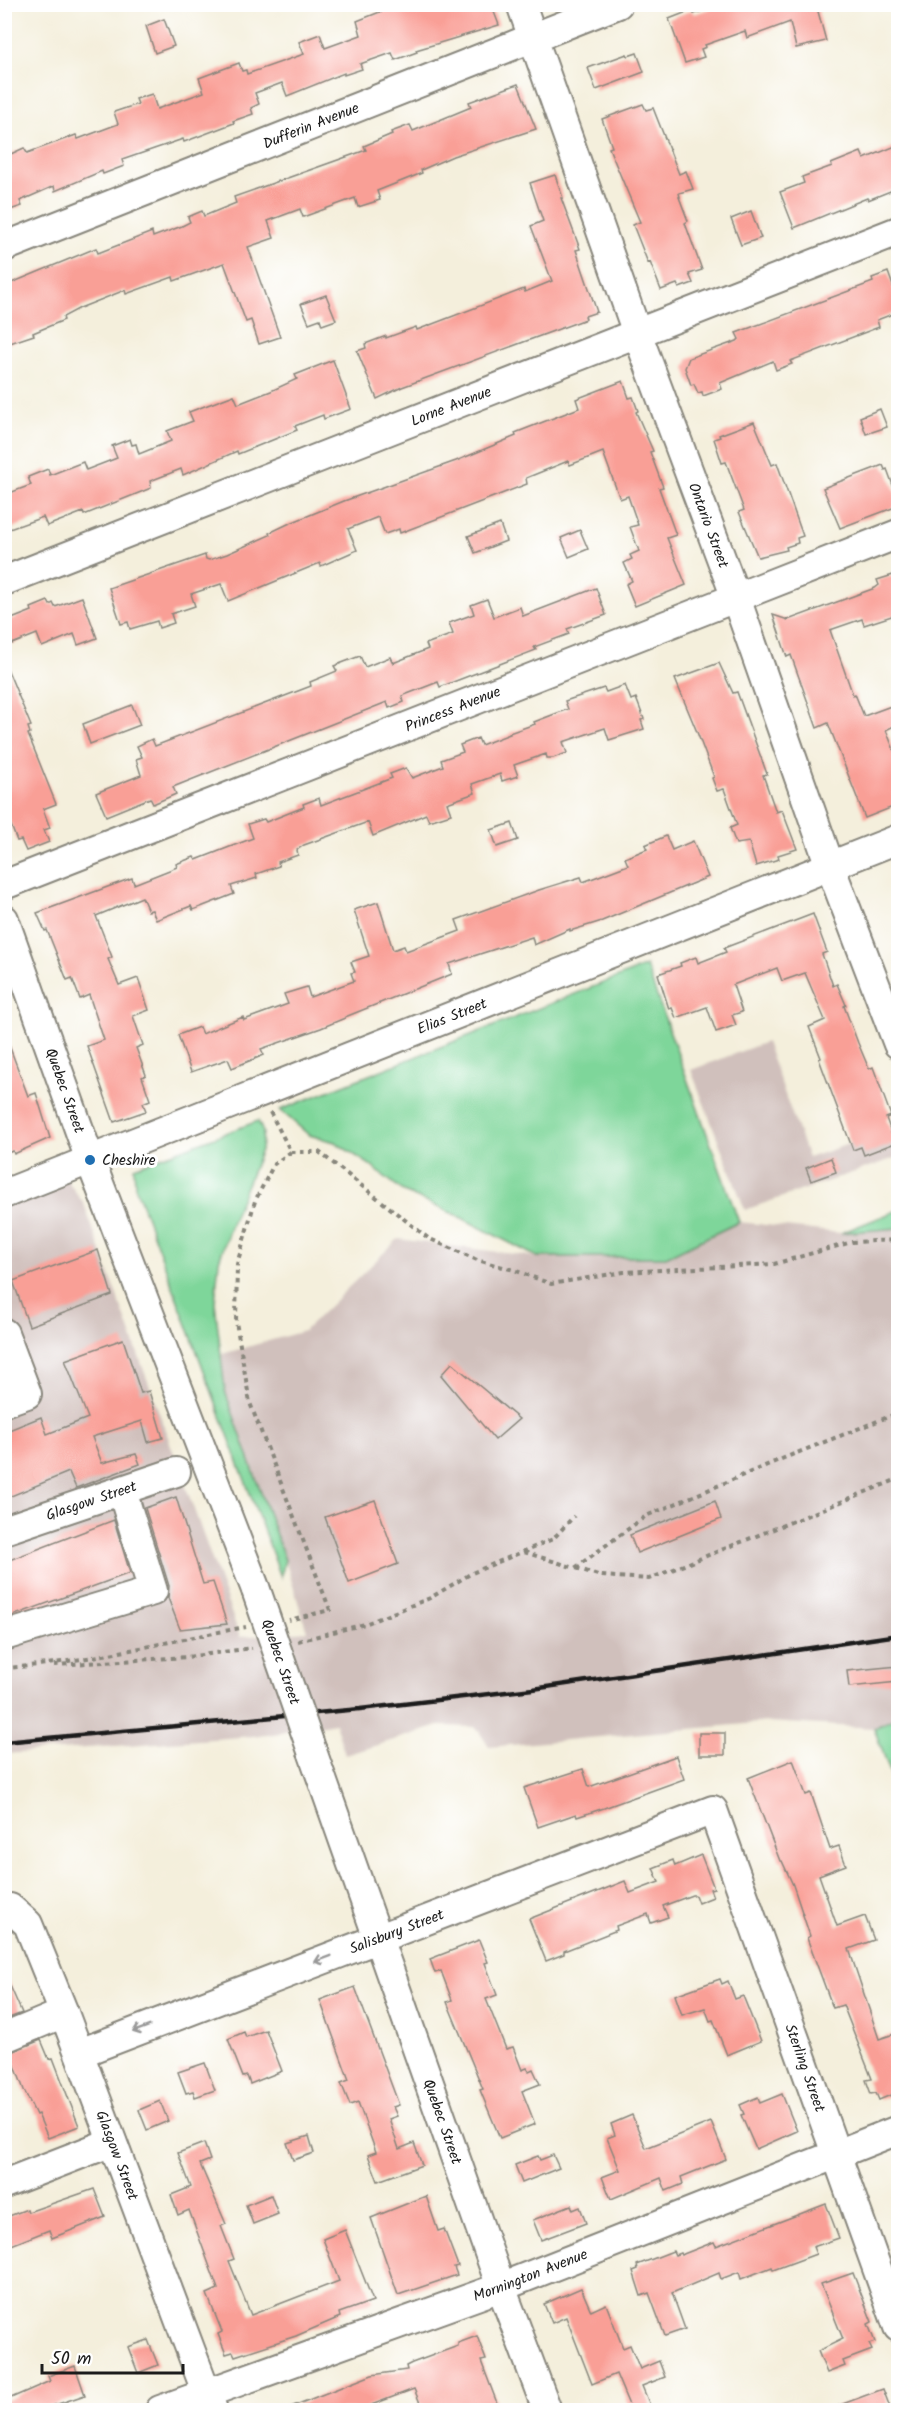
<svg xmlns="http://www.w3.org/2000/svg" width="903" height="2415" viewBox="0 0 903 2415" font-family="Kalam,sans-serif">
  <rect width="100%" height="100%" fill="#fff"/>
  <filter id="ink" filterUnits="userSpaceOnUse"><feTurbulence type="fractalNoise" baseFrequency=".0167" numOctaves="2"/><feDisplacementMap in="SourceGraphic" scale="12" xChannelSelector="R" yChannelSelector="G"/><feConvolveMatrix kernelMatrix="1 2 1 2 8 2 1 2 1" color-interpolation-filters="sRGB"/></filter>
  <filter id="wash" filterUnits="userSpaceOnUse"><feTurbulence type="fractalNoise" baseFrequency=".008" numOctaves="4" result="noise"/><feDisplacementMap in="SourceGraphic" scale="24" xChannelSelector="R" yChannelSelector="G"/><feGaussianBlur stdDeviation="1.35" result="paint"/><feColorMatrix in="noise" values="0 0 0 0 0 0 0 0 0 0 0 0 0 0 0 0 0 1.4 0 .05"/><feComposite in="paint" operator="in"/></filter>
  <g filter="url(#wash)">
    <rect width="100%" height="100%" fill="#f4efdc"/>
    <g fill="#d0c0bc">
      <polygon points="766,1042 808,1158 898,1127 898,1157 745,1210 691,1070"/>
      <polygon points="56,1164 84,1204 240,1637 307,1631 285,1560 225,1391 222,1354 304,1331 398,1239 537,1257 665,1257 739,1222 841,1233 898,1228 898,1717 874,1728 768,1722 489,1747 476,1727 439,1726 345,1755 335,1723 268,1735 5,1754 5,1184"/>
    </g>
    <g fill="#7ed69a" stroke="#4d795b" stroke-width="1.5">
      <polygon points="646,966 739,1222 666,1257 537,1257 456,1215 406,1193 367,1163 335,1142 309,1135 280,1110"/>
      <polygon points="258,1121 263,1132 261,1150 232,1221 219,1261 215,1302 225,1391 285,1560 281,1577 135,1186 134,1167"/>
      <polygon points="898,1210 898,1228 841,1233"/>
      <polygon points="898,1717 898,1794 874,1728"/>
    </g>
    <g id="blocks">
      <g fill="#f99f96">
        <polygon points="400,4 491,4 499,25 416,50 417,52 395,60 392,53 360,64 362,69 344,75 344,73 287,96 282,83 255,93 259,104 251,108 253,114 233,121 234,123 184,142 183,139 122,160 124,166 103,174 102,171 55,191 54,186 20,201 22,206 4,212 4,157 24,148 27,153 76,135 78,139 118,124 114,112 138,104 136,99 152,94 157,109 204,92 199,78 239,63 242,71 246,70 247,74 304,54 299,42 320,34 325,48 361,35 357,21"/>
        <polygon points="722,4 816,4 826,41 796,48 790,22 747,38 745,31 705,45 706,47 701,49 704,57 685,63 669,19 692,10 694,14"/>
        <polygon points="164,19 174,46 155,53 146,26"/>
        <polygon points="637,53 644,72 596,90 588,68 627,54 628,56"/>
        <polygon points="518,84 536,129 453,156 421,170 422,173 377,191 380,200 358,207 355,198 303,217 300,209 268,221 274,238 248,247 280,337 259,344 251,320 246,322 224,263 174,281 173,277 126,294 125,290 80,308 63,317 64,320 33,333 34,335 4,345 4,286 96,248 98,253 152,232 153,237 182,226 190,222 188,217 202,211 204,216 236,203 234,197 366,150 364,146 392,134 391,132 410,125 413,131 471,107 469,102"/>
        <polygon points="643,104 646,110 653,108 679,174 686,171 693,189 679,193 680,197 679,197 688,221 685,223 702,270 689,274 693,283 679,288 677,284 661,290 650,262 648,263 633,225 640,222 609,148 612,147 602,119"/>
        <polygon points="898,145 898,188 868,200 867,198 794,228 780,192 804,183 802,177 832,166 831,164 861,152 864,159"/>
        <polygon points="555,175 563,198 561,198 580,249 576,250 597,312 585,316 586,319 402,387 377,399 357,351 366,348 365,344 386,336 386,338 416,327 417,330 524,289 525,292 552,281 531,226 543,221 530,183"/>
        <polygon points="751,211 761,238 741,245 731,219"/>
        <polygon points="888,272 898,300 898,312 877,320 879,327 790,361 792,364 776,370 773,361 720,383 722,389 703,396 702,392 698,393 694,384 691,385 685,368 689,358 737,341 739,339 736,333 873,282 872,278"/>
        <polygon points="326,295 336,320 322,325 320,319 309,323 301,304"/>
        <polygon points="333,360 351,409 324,419 323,415 295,426 297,430 238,454 237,451 183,475 181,469 150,481 151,488 84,515 83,512 47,526 43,517 4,531 4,495 31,485 28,477 48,469 50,475 83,462 86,470 117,458 112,446 130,439 132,445 136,444 139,454 171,441 167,431 193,421 189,412 234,395 238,404 271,391 297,379 295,375"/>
        <polygon points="623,381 629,398 633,397 638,411 636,412 653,451 650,452 663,487 659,488 676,535 667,538 686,585 635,606 626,584 632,581 624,563 632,559 630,555 639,551 630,527 638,525 628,496 620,499 603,452 570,465 568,461 526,478 527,484 400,533 399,529 385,534 378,517 348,529 357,550 321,566 320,563 228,601 221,584 191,594 195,606 171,614 174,623 159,628 157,621 130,629 128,622 121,624 109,588 205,555 206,559 209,560 227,554 270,535 269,533 288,524 344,501 456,461 516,436 515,433 579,408 576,399"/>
        <polygon points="880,409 887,427 866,434 860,417"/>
        <polygon points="754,422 772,465 777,463 803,536 797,538 798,543 786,547 787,550 758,557 739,512 744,510 726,462 722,463 714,439 720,437 719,435"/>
        <polygon points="883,465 885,470 887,469 898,499 898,506 840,528 823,488"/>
        <polygon points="500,524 506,541 475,553 468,536"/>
        <polygon points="580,530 588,549 569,557 561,538"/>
        <polygon points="893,575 898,590 898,614 864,625 862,619 830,630 853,695 855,694 864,716 891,706 898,724 886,730 898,760 898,805 865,818 828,723 817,728 791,655 787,657 773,615 788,620 875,588 879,585 877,580"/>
        <polygon points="596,588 606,615 567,629 569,634 534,647 536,650 440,687 438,682 402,696 404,702 389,708 387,702 173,787 176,794 153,804 150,798 106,816 96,793 141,775 136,759 142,757 137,746 152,739 155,746 311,686 310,682 337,671 334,666 360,656 365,667 390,657 393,663 428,649 426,644 453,634 449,623 474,614 471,605 487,599 494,617 520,607 523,616"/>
        <polygon points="82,597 97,638 78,645 74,634 42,647 37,634 12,644 4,622 32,611 31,608 48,601 50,605 53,603 55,607"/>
        <polygon points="4,661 31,726 28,727 30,733 28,734 56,804 43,809 50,828 44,830 49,842 26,851 21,840 17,841 4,807"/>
        <polygon points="719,663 733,693 737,692 767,774 763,775 776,812 782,810 797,849 778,855 779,859 756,866 749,842 736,844 730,828 737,825 724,789 717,791 712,778 714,777 697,732 675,679"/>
        <polygon points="625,685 631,700 636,698 644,719 641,720 644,729 609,740 605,728 563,742 567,753 553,758 547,758 546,754 514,765 518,776 502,781 500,774 472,784 475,793 447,803 451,814 429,821 426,814 373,836 368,822 304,845 297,850 298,855 278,862 279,866 256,874 257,878 231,886 234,894 193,910 191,906 156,920 152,910 148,911 142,897 96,916 112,957 108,959 119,985 138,978 149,1010 133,1016 143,1045 136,1048 146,1075 142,1077 150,1100 143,1103 146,1111 114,1122 87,1046 104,1040 89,995 80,999 72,978 67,980 47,930 45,931 37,913 132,878 134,884 177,867 176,864 194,857 196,860 253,838 248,824 264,819 266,822 304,807 303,804 319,798 321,805 392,778 390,774 406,768 412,778 443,766 441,760 463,752 460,745 478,738 481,745 510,734 509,733 535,724 534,722 568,709 565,701 604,688 606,692"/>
        <polygon points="132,705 140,725 90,744 83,724"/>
        <polygon points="512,823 518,840 497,847 491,830"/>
        <polygon points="666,836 672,850 693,841 708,877 602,921 570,931 570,929 534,945 532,937 449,964 452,974 345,1017 345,1018 321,1028 261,1049 264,1055 232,1068 228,1059 191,1072 178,1035 199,1027 202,1034 243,1017 244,1020 288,1004 284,994 307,987 310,997 354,981 351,973 355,972 351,962 369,956 354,910 378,902 393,950 404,946 406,951 460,931 456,920 539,890 581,877 583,882 628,865 625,858 647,849 645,845"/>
        <polygon points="813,914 827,952 822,954 833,986 837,984 846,1005 844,1006 858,1043 869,1069 873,1067 891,1116 886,1118 895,1143 864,1155 861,1147 853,1150 819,1059 821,1058 809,1027 825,1020 805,973 782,981 777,968 733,985 742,1012 732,1015 736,1025 716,1032 707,1007 676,1018 672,1008 669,1009 658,974 681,966 680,963 696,957 698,963 726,952 724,948"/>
        <polygon points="4,1037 6,1037 28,1096 36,1093 50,1138 14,1154 13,1151 4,1154"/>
        <polygon points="831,1158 836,1172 811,1181 806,1168"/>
        <polygon points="98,1250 112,1295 29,1326 13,1281"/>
        <polygon points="123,1339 141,1393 149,1391 163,1438 148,1442 142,1421 92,1437 102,1463 136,1454 140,1464 76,1488 69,1472 4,1499 4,1432 41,1417 47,1434 88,1418 65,1360"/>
        <polygon points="452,1363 519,1419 495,1440 441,1375"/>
        <polygon points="176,1497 203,1584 213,1582 227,1624 180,1629 168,1598 169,1586 145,1508"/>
        <polygon points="375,1500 398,1564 349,1583 325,1517"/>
        <polygon points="715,1501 721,1519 637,1553 630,1535"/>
        <polygon points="114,1520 130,1573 4,1619 4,1562"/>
        <polygon points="898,1666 898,1682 849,1687 847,1671"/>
        <rect x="699" y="1733" width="26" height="22"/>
        <polygon points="676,1756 684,1779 604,1808 577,1817 576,1814 538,1827 524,1788 583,1769 589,1787"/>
        <polygon points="793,1760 806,1795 811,1793 830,1849 839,1846 846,1865 819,1875 837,1926 865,1916 874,1940 849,1949 879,2039 894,2034 898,2047 898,2092 879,2100 876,2093 871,2094 866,2080 872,2079 843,2005 833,2008 807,1938 810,1936 793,1885 782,1861 780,1861 748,1778"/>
        <polygon points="701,1855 714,1888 710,1889 713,1897 698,1903 695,1895 692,1895 663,1906 668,1917 651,1923 648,1914 616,1926 617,1930 564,1951 564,1954 546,1961 529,1919 625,1881 630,1893 659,1882 653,1868 673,1860 675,1866"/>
        <polygon points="479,1940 488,1962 485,1963 497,1995 486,1999 506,2049 513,2047 522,2070 527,2068 529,2071 533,2069 540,2084 522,2091 535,2124 500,2138 480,2090 483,2089 447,2002 452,2000 441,1971 435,1973 430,1959"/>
        <polygon points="4,1972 22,2013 4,2020"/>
        <polygon points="720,1979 722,1984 728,1981 735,1999 743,1996 761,2041 727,2055 713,2020 710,2021 705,2008 682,2015 675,1995"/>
        <polygon points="355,1987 399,2105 393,2107 397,2116 389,2119 399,2149 414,2143 422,2165 378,2181 368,2155 376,2152 358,2102 350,2105 341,2083 349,2080 320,2000"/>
        <polygon points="266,2030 282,2071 250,2084 247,2076 243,2077 228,2039 244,2032 246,2037"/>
        <polygon points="41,2040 49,2059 53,2058 79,2126 48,2138 38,2114 36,2115 24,2090 14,2063 10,2065 6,2054"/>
        <polygon points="205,2063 215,2090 195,2097 193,2091 186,2093 178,2072"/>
        <polygon points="782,2094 797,2131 756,2149 741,2115 744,2114 740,2105 758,2097 760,2103"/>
        <polygon points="160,2101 168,2121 147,2130 139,2110"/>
        <polygon points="632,2115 646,2148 711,2122 726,2159 681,2177 683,2184 666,2191 661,2178 611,2199 602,2177 620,2170 607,2138 615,2135 611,2124"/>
        <polygon points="309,2136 314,2153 293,2160 287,2143"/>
        <polygon points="204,2143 210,2160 200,2164 226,2224 221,2226 234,2259 229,2261 251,2315 339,2281 323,2239 345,2230 373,2301 339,2313 340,2317 296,2336 235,2356 233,2352 226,2354 218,2334 222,2332 207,2294 218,2289 189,2210 178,2215 171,2195 191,2187 178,2153"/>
        <polygon points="553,2155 559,2168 522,2183 515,2165 538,2156 540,2160"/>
        <polygon points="94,2189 105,2217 52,2238 49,2230 4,2248 4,2218 27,2209 28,2212"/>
        <polygon points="271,2195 278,2214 253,2224 246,2205"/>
        <polygon points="426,2196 438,2231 444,2229 458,2266 454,2267 457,2275 398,2295 371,2218"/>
        <polygon points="826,2204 839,2238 813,2247 816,2254 773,2270 772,2267 741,2279 739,2272 721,2279 719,2273 672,2293 685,2329 665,2336 649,2293 641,2296 633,2271 638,2269 637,2265 673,2251 675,2255 680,2253 681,2255 714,2242 716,2246"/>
        <polygon points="571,2205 573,2210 580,2207 586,2223 541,2240 533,2220"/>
        <polygon points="853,2273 872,2322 868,2324 875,2342 869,2344 872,2350 843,2361 845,2366 827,2373 818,2351 843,2339 821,2284"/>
        <polygon points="581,2288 591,2311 606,2304 623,2348 630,2345 640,2369 659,2361 665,2377 642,2386 652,2410 631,2410 616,2374 592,2384 566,2317 552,2323 544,2304"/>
        <polygon points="477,2336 486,2360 481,2361 497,2403 477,2410 423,2410 414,2389 366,2407 367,2410 283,2410 372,2375 407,2370 406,2366 412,2363 458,2346 458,2343"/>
        <polygon points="148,2340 158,2365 138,2373 128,2347"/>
        <polygon points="75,2366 85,2395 40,2410 4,2410 4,2401 50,2381 48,2376"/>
        <polygon points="883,2389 891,2410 829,2410 829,2409"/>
      </g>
    </g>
  </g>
  <g filter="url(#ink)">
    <use href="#blocks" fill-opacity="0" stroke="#88867c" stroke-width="1.5"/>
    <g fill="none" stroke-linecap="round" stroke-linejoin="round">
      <defs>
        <g id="minor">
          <path id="s1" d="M521 4 637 333 736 598 830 866 898 1044"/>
          <path id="s2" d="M4 247 618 4"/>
          <path id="s3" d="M4 581 898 231"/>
          <path id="s4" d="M4 885 898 534"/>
          <path id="s5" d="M4 919 90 1160 256 1590"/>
          <path id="s6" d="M4 1194 898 839"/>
          <polyline points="4,1333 27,1394 4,1402"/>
          <path id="s7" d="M4 1530 176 1472"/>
          <polyline points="4,1636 153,1591 122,1491"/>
          <path id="s8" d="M312 1751 501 2287 547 2410"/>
          <path id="s9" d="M4 1908H10L28 1924 64 2013 213 2410"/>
          <polyline points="4,2038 64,2013"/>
          <path id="s10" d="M80 2053 713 1810 898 2327"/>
          <polyline points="4,2184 112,2142"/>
          <path id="s11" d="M160 2410 501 2287 898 2130"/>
        </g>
      </defs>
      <use href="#minor" stroke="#88867c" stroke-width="32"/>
      <g stroke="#88867c" stroke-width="4" stroke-dasharray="4.5 4.5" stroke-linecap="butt">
        <polyline points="270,1112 291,1152 274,1164 255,1201 237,1264 236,1322 250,1403 330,1610 289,1620"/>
        <polyline points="291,1152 319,1152 428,1238 477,1260 514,1270 551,1284 624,1272 774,1264 852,1242 898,1240"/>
        <polyline points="524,1552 575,1568 646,1516 784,1458 898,1413"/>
        <polyline points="576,1568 601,1576 649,1579 898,1479"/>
        <polyline points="298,1641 365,1624 430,1598 472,1573 553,1539 574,1516"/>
        <polyline points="54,1665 187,1657 252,1648"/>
        <path d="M4 1668C86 1663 166 1641 246 1627"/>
      </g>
      <use href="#minor" stroke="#fff" stroke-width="28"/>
      <polyline stroke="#1c1c1c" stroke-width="4.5" points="4,1742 360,1709 533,1689 898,1635"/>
      <defs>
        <g id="minor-bridge">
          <path id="s12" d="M256 1590 312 1751"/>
        </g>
      </defs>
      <use href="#minor-bridge" stroke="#88867c" stroke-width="32" stroke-linecap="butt"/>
      <use href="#minor-bridge" stroke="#fff" stroke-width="28"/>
    </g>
    <defs><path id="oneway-shaft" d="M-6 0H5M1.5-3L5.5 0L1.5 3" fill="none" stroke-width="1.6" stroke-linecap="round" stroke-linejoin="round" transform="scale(1.5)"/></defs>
    <g stroke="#999">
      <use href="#oneway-shaft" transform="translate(323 1959) rotate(159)"/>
      <use href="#oneway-shaft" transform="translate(141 2029) rotate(159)"/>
    </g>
  </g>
  <circle fill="#1f6fb2" stroke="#fff" stroke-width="2" cx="90" cy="1160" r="6"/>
  <g text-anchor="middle" stroke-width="6" stroke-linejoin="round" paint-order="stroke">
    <g font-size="15" fill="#1c1c1c" stroke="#fff">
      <text dy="5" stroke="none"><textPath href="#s2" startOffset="330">Dufferin Avenue</textPath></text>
      <text dy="5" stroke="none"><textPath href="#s3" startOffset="480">Lorne Avenue</textPath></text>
      <text dy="5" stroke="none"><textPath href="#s1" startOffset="554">Ontario Street</textPath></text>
      <text dy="5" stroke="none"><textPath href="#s4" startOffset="482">Princess Avenue</textPath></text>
      <text dy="5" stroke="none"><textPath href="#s6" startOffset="482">Elias Street</textPath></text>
      <text dy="5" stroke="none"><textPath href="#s5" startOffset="182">Quebec Street</textPath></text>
      <text dy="5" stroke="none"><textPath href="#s7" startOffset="92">Glasgow Street</textPath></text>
      <text dy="5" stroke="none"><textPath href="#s12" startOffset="76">Quebec Street</textPath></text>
      <text dy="5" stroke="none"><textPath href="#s10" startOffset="339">Salisbury Street</textPath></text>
      <text dy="5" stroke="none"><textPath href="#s10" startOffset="952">Sterling Street</textPath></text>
      <text dy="5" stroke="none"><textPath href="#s8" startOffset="393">Quebec Street</textPath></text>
      <text dy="5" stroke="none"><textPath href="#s9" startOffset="278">Glasgow Street</textPath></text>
      <text dy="5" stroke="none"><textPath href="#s11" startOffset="394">Mornington Avenue</textPath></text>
    </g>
    <g font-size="15" fill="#1c1c1c" stroke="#fff" text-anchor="start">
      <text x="102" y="1165">Cheshire</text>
    </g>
  </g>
  <rect width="903" height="2415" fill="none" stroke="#fff" stroke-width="24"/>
  <path d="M42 2364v9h141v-9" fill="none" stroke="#1c1c1c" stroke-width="3"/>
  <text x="51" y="2364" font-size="18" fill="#1c1c1c" stroke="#ffffff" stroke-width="4.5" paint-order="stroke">50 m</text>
</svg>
